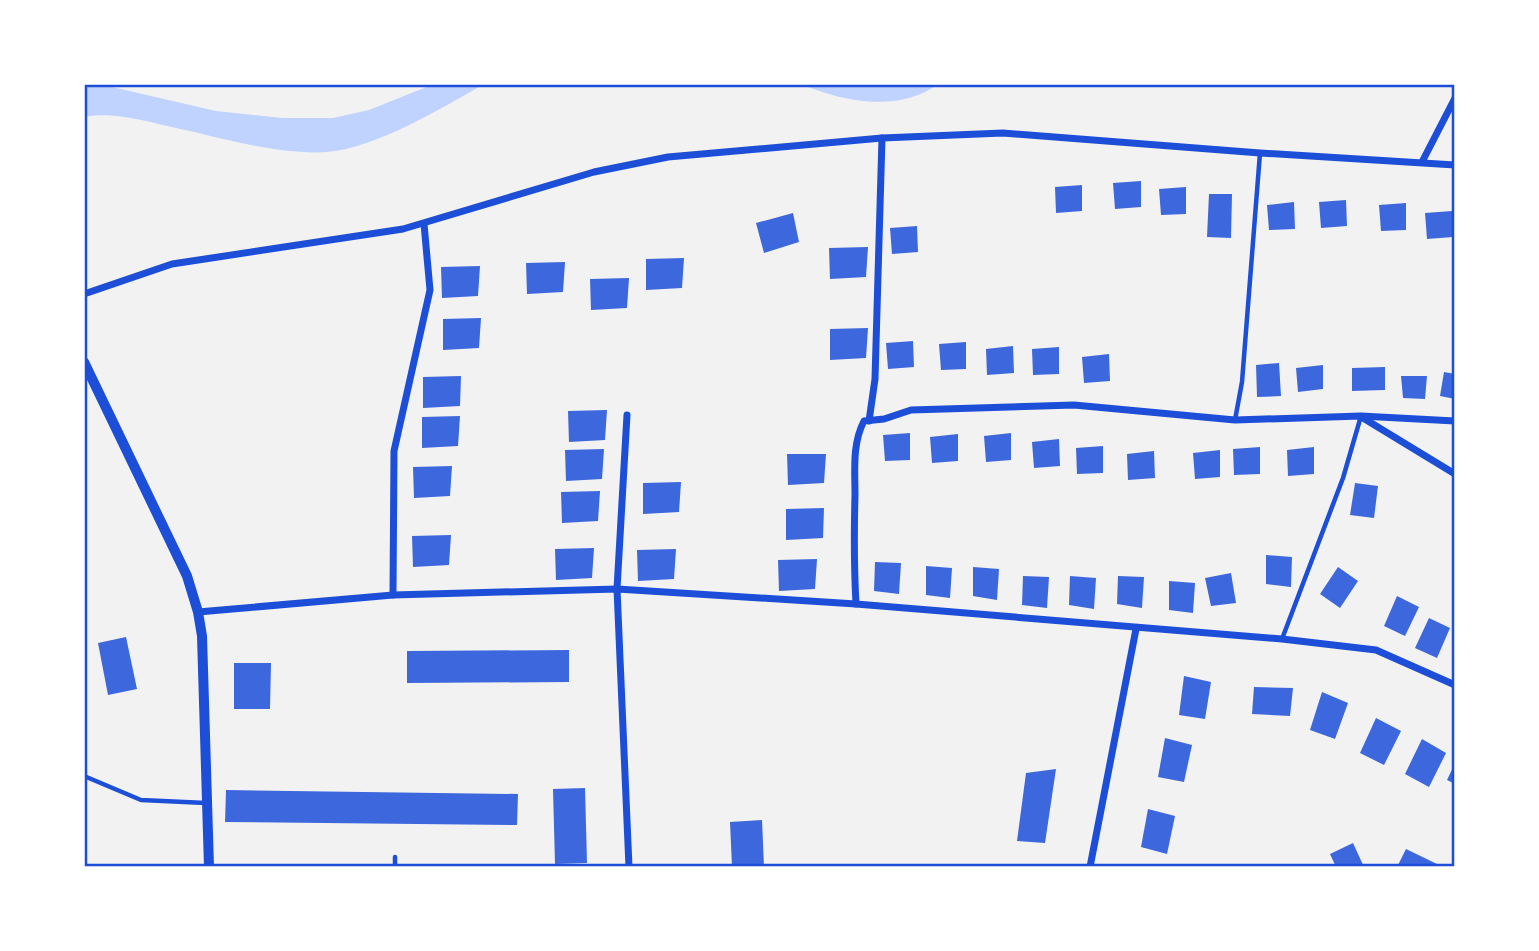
<svg xmlns="http://www.w3.org/2000/svg" width="1539" height="951" viewBox="0 0 1539 951" font-family="Commissioner,sans-serif">
  <rect width="100%" height="100%" fill="#f2f2f2"/>
  <g fill="#bfd3fe">
    <path d="M84 84H99L216 111 282 118H333L369 110 434 84H484C442 108 376 148 327 152 285 155 231 141 190 131 159 125 115 110 84 117Z"/>
    <path d="M801 84H938C899 113 843 102 801 84Z"/>
  </g>
  <g fill="#3d67dc">
    <polygon points="1141,181 1141,207 1115,209 1113,183"/>
    <polygon points="1082,185 1082,211 1056,213 1055,187"/>
    <polygon points="1186,187 1186,214 1161,215 1159,189"/>
    <polygon points="1209,194 1232,194 1231,238 1207,237"/>
    <polygon points="1346,200 1347,226 1321,228 1319,202"/>
    <polygon points="1294,202 1295,229 1269,230 1267,205"/>
    <polygon points="1406,203 1406,230 1381,231 1379,205"/>
    <polygon points="1452,211 1453,237 1427,239 1425,213"/>
    <polygon points="793,213 799,242 764,253 756,223"/>
    <polygon points="917,226 918,252 892,254 890,228"/>
    <polygon points="868,247 866,277 830,279 829,248"/>
    <polygon points="684,258 682,288 646,290 646,259"/>
    <polygon points="565,262 563,292 527,294 526,263"/>
    <polygon points="480,266 478,296 442,298 441,267"/>
    <polygon points="629,278 627,308 591,310 590,279"/>
    <polygon points="481,318 479,348 443,350 443,319"/>
    <polygon points="868,328 866,358 830,360 830,329"/>
    <polygon points="913,341 914,367 888,369 886,343"/>
    <polygon points="966,342 966,369 941,370 939,344"/>
    <polygon points="1013,346 1014,373 987,375 986,349"/>
    <polygon points="1059,347 1059,374 1033,375 1032,349"/>
    <polygon points="1109,354 1110,381 1084,383 1082,357"/>
    <polygon points="1279,363 1281,396 1257,397 1256,365"/>
    <polygon points="1323,365 1323,389 1298,392 1296,368"/>
    <polygon points="1385,367 1385,390 1352,391 1352,368"/>
    <polygon points="1444,372 1455,374 1455,399 1440,396"/>
    <polygon points="461,376 460,406 423,408 423,377"/>
    <polygon points="1401,376 1427,376 1425,399 1403,398"/>
    <polygon points="607,410 605,440 569,442 568,411"/>
    <polygon points="460,416 458,446 422,448 422,417"/>
    <polygon points="910,433 910,460 885,461 883,435"/>
    <polygon points="1011,433 1011,460 986,462 984,436"/>
    <polygon points="958,434 958,461 932,463 930,437"/>
    <polygon points="1059,439 1060,466 1034,468 1032,442"/>
    <polygon points="1103,446 1103,473 1077,474 1076,448"/>
    <polygon points="1260,447 1260,474 1234,475 1233,449"/>
    <polygon points="1314,447 1314,474 1288,476 1287,450"/>
    <polygon points="604,449 602,479 566,481 565,450"/>
    <polygon points="1220,450 1220,477 1195,479 1193,453"/>
    <polygon points="1154,451 1155,478 1128,480 1127,454"/>
    <polygon points="787,454 826,454 824,483 788,485"/>
    <polygon points="452,466 450,496 414,498 413,467"/>
    <polygon points="681,482 679,512 643,514 643,483"/>
    <polygon points="1355,483 1378,486 1374,518 1350,515"/>
    <polygon points="600,491 598,521 562,523 561,492"/>
    <polygon points="824,508 823,538 786,540 786,509"/>
    <polygon points="451,535 449,565 413,567 412,536"/>
    <polygon points="594,548 592,578 556,580 555,549"/>
    <polygon points="676,549 674,579 638,581 637,550"/>
    <polygon points="1266,555 1292,557 1291,587 1266,584"/>
    <polygon points="817,559 815,589 779,591 778,560"/>
    <polygon points="875,562 901,563 899,594 874,591"/>
    <polygon points="926,566 952,568 950,598 926,595"/>
    <polygon points="973,567 999,569 997,600 973,596"/>
    <polygon points="1338,567 1358,581 1340,608 1320,594"/>
    <polygon points="1231,573 1236,603 1211,606 1205,578"/>
    <polygon points="1023,576 1049,577 1047,608 1022,605"/>
    <polygon points="1070,576 1096,578 1094,609 1069,605"/>
    <polygon points="1118,576 1144,577 1142,608 1117,604"/>
    <polygon points="1169,581 1195,583 1193,613 1169,610"/>
    <polygon points="1397,596 1419,607 1405,636 1384,626"/>
    <polygon points="1429,618 1450,628 1437,658 1415,648"/>
    <polygon points="126,637 137,689 108,695 98,643"/>
    <polygon points="569,650 569,682 407,683 407,651"/>
    <polygon points="234,663 271,663 270,709 234,709"/>
    <polygon points="1184,676 1211,682 1205,719 1179,715"/>
    <polygon points="1254,687 1293,688 1290,716 1252,714"/>
    <polygon points="1322,692 1348,703 1335,739 1310,730"/>
    <polygon points="1376,718 1401,731 1384,765 1360,753"/>
    <polygon points="1165,738 1192,745 1184,782 1158,777"/>
    <polygon points="1422,739 1446,753 1429,787 1405,774"/>
    <polygon points="1455,763 1455,784 1447,780"/>
    <polygon points="1056,769 1045,843 1017,841 1026,773"/>
    <polygon points="585,788 587,863 555,864 553,789"/>
    <polygon points="226,790 518,794 517,825 225,822"/>
    <polygon points="1148,809 1175,816 1167,854 1141,847"/>
    <polygon points="762,820 764,867 732,867 730,822"/>
    <polygon points="1353,843 1364,867 1336,867 1330,854"/>
    <polygon points="1406,849 1437,864 1435,867 1397,867"/>
  </g>
  <g fill="none" stroke-linecap="round" stroke-linejoin="round">
    <g stroke="#1d4ed8" stroke-width="4.5">
      <polyline points="1235,420 1242,382 1260,153"/>
      <polyline points="1282,639 1343,478 1361,416"/>
      <polyline points="84,776 141,800 206,803"/>
      <polyline points="395,867 395,857"/>
    </g>
    <g stroke="#1d4ed8" stroke-width="7">
      <polyline points="1422,162 1455,98"/>
      <polyline points="84,294 172,264 403,229 594,172 668,157 882,138 1003,133 1260,153 1455,165"/>
      <polyline points="627,415 617,589 629,867"/>
      <polyline points="1363,418 1455,474"/>
      <polyline points="869,421 875,379 882,138"/>
      <polyline points="393,595 394,451 430,290 424,224"/>
      <path d="M856 604C854 568 854 532 855 495 855 470 852 444 864 421L884 419 911 410 1074 405 1235 420 1361 416 1455 421"/>
      <polyline points="198,612 393,595 617,589 856,604 1282,639 1376,650 1455,685"/>
      <polyline points="1090,867 1136,629"/>
    </g>
    <polyline stroke="#1d4ed8" stroke-width="10" points="84,362 187,576 198,612 202,636 209,867"/>
  </g>
  <rect width="1539" height="951" fill="none" stroke="#ffffff" stroke-width="172"/>
  <rect x="86" y="86" width="1367" height="779" fill="none" stroke="#1d4ed8" stroke-width="2.5"/>
</svg>
